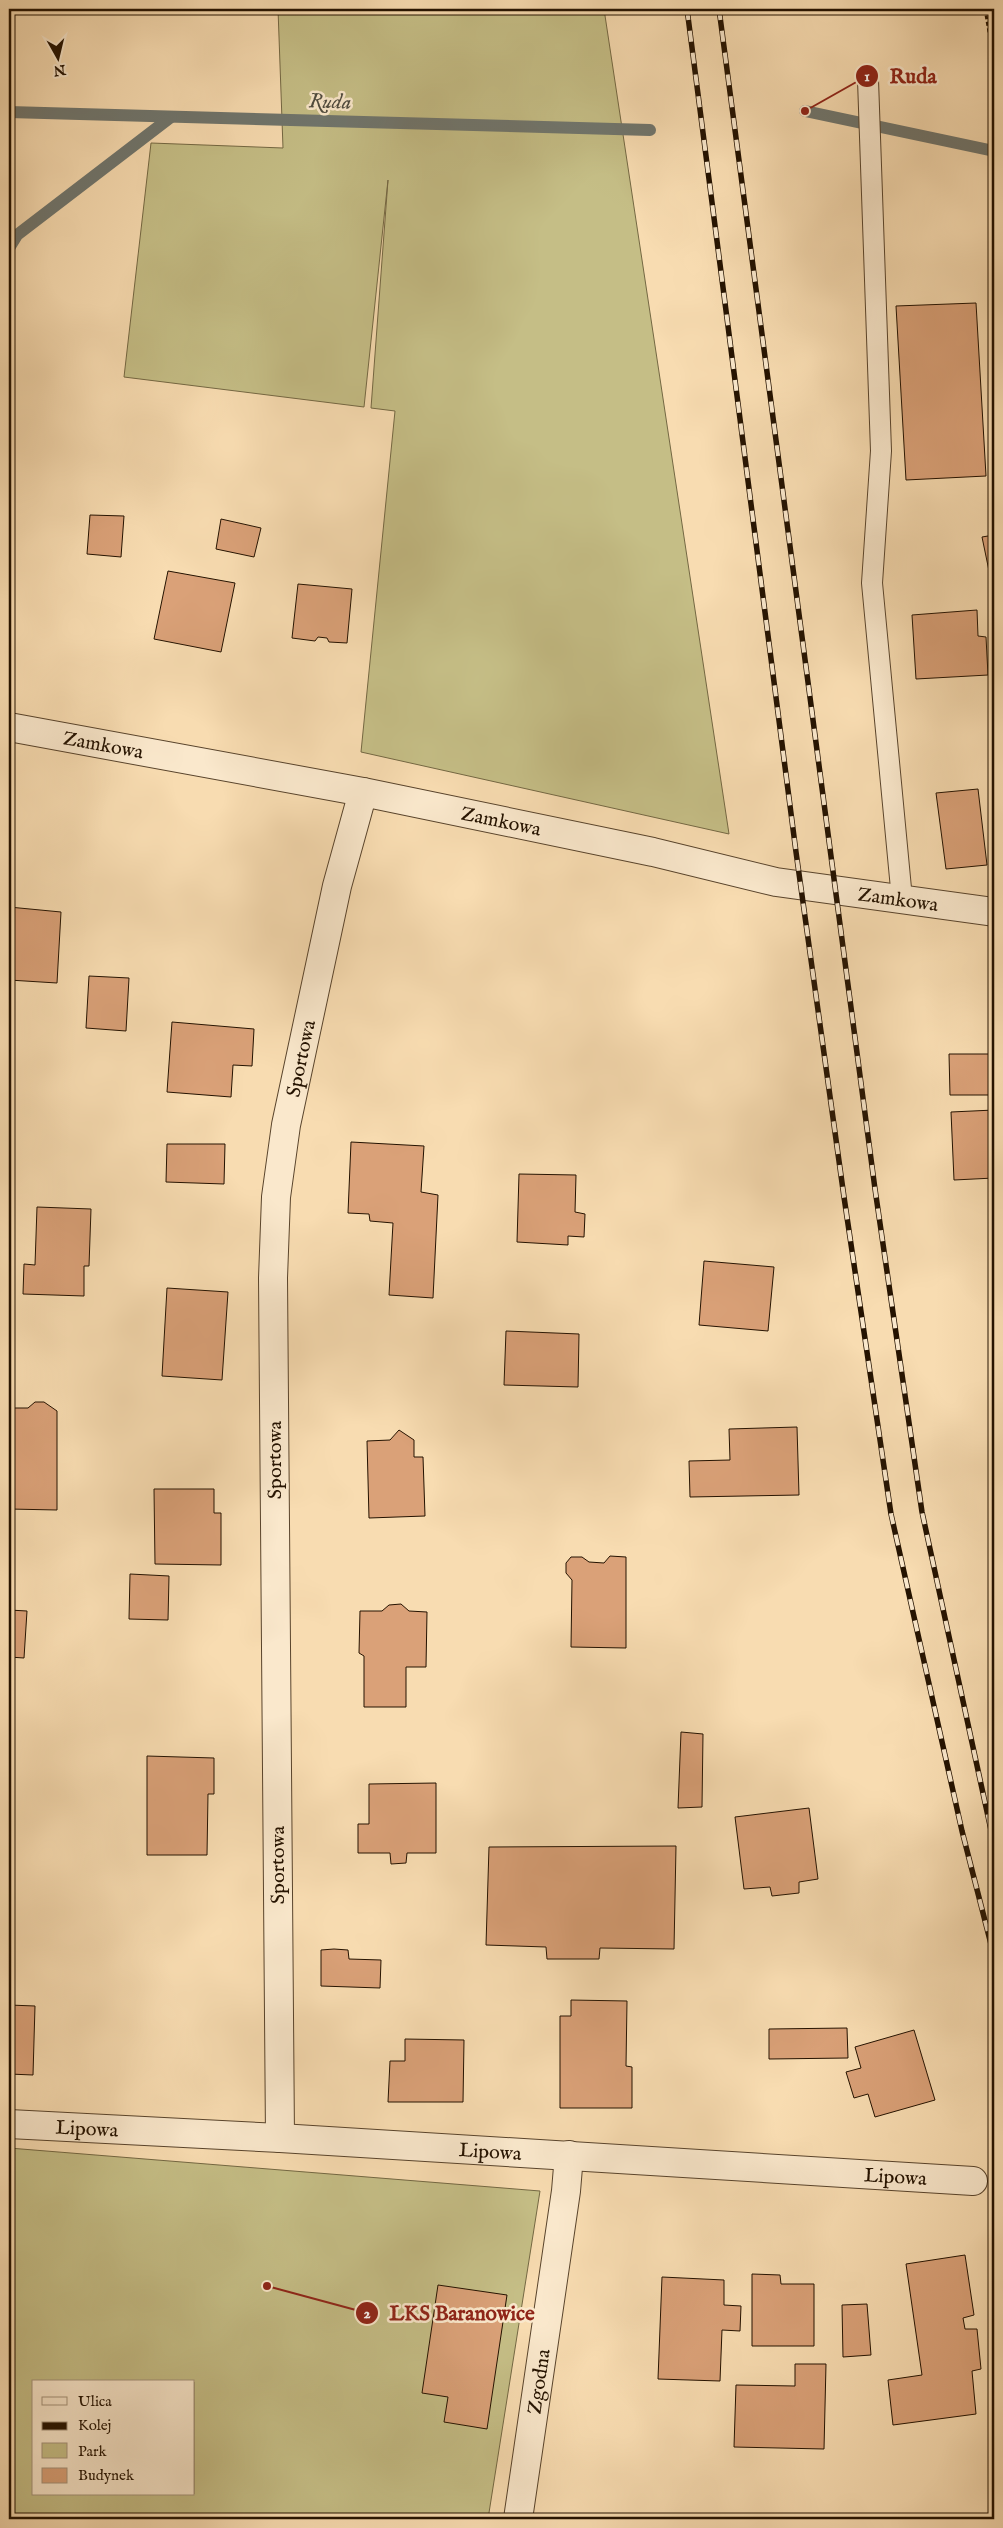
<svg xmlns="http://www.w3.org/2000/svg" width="1003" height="2528" viewBox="0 0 1003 2528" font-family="'IM FELL English',serif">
  <rect width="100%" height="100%" fill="#f8dcb1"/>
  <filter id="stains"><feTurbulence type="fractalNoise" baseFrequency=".004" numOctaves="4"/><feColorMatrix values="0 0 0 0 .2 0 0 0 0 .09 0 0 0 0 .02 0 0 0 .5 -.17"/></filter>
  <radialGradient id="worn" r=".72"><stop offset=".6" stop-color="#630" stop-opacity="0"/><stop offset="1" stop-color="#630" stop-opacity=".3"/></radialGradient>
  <g fill="#c5be86" stroke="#746843" fill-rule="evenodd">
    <polygon points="278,9 604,9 729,834 361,752 395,411 371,408 388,180 364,407 124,377 151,143 283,148"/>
    <path d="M9 2148 540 2191 488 2519H9ZM34 2382H194V2494H34Z"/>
  </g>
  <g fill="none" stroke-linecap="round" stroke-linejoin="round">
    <g stroke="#70766e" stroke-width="12">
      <polyline points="805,111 994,151"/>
      <polyline points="9,112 650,130"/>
      <polyline points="9,248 17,235 171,117"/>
    </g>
  </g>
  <g fill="#daa178" stroke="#241200">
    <polygon points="976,303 986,476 906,480 896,306"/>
    <polygon points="90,515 124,516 121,557 87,554"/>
    <polygon points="221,519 261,528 254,557 216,549"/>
    <polygon points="994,535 994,595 982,537"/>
    <polygon points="168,571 235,583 221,652 154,639"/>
    <polygon points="298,584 352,589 347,643 329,642 327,638 318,637 315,641 292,638"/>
    <polygon points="977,610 978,636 986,637 988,675 916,679 912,615"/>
    <polygon points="978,789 987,865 946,869 936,793"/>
    <polygon points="9,907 61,912 57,983 9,980"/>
    <polygon points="89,976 129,978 126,1031 86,1028"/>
    <polygon points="172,1022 254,1029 252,1066 233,1065 231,1097 167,1092"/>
    <polygon points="949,1054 994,1054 994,1095 950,1095"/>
    <polygon points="994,1110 994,1178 954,1180 951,1112"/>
    <polygon points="351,1142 424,1146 421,1192 438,1195 433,1298 389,1295 393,1223 370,1221 369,1214 348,1213"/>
    <polygon points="167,1144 225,1144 224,1184 166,1182"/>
    <polygon points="519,1174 576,1175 575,1212 585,1214 584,1237 568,1236 568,1245 517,1242"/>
    <polygon points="37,1207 91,1209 89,1266 84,1266 84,1296 23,1294 24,1264 35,1265"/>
    <polygon points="704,1261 774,1267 768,1331 699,1325"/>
    <polygon points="167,1288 228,1292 222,1380 162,1376"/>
    <polygon points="506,1331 579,1334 578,1387 504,1385"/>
    <polygon points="35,1402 44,1402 57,1411 57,1510 9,1509 9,1408 28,1408"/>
    <polygon points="797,1427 799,1495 690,1497 689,1461 730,1460 729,1429"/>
    <polygon points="399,1430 414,1440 414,1457 423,1457 425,1516 369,1518 367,1441 390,1440"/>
    <polygon points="154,1489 214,1489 214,1513 221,1513 221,1565 155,1564"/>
    <polygon points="610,1556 626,1557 626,1648 571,1647 572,1580 566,1573 566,1563 571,1557 582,1557 589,1562 604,1563"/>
    <polygon points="130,1574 169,1576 168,1620 129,1619"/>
    <polygon points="401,1604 409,1611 427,1612 426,1667 406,1667 406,1707 364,1707 364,1656 359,1653 360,1611 382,1611 389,1605"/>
    <polygon points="9,1610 27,1611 24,1658 9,1657"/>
    <polygon points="681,1732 703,1734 702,1807 678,1808"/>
    <polygon points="147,1756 214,1758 214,1794 208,1794 207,1855 147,1855"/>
    <polygon points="436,1783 436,1853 407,1853 406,1863 391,1864 390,1853 358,1853 358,1824 369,1824 369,1784"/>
    <polygon points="809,1808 818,1879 799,1882 799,1893 772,1896 770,1887 744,1889 735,1817"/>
    <polygon points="676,1846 674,1949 600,1948 599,1959 547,1959 546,1947 486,1945 489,1847"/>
    <polygon points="334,1949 348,1950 349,1959 381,1960 380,1988 321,1986 321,1950"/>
    <polygon points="571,2000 627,2001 626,2066 632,2067 632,2108 560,2108 560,2016 571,2016"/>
    <polygon points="9,2005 35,2006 33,2075 9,2074"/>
    <polygon points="847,2028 848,2058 769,2059 769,2029"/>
    <polygon points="914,2030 935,2100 875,2117 868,2094 854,2098 846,2072 861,2068 855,2047"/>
    <polygon points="405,2039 464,2040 463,2102 388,2102 390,2061 405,2061"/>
    <polygon points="965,2255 974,2315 963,2318 965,2329 977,2329 981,2369 972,2371 976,2414 893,2425 888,2380 922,2375 906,2264"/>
    <polygon points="752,2274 780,2275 781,2284 814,2284 814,2346 752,2346"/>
    <polygon points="662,2277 724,2280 724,2305 741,2306 740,2331 722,2330 720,2381 658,2379"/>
    <polygon points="438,2285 507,2295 487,2429 444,2422 448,2397 422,2393"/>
    <polygon points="867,2304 871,2355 843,2357 842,2305"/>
    <polygon points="795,2364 826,2364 824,2449 734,2447 736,2385 795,2386"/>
  </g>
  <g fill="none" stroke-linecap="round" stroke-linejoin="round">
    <defs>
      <polyline id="service" points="868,80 881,451 872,583 902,899"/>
      <g id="minor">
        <path id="s1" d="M9 727 363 792 653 852 776 882 994 912"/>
        <path id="s2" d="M9 2124 280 2138 973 2181"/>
        <path id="s3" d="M280 2138 273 1278 276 1197 286 1125 337 886 363 792"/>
        <path id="s4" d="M518 2519 566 2191 569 2155"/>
      </g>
    </defs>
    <use href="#service" stroke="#59442c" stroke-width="22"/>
    <use href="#minor" stroke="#59442c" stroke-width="30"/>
    <polyline stroke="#241200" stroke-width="3" stroke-dasharray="4 2.5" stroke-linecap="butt" points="985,9 994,61"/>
    <use href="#service" stroke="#fae8cc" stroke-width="20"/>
    <use href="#minor" stroke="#fae8cc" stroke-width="28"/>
    <defs>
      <g id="rail">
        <polyline points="687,9 796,852 844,1197 891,1514 962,1831 994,1956"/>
        <polyline points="719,9 875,1189 922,1512 994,1844"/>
      </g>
    </defs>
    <use href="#rail" stroke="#241200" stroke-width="5.5"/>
    <use href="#rail" stroke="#fae8cc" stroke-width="4" stroke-dasharray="11" stroke-linecap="butt"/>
  </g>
  <g text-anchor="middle" stroke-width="5" stroke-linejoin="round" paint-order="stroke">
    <g font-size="20" fill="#241200" stroke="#fae8cc">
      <text dy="7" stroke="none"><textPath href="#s1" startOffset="96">Zamkowa</textPath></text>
      <text dy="7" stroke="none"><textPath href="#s1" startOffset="501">Zamkowa</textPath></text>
      <text dy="7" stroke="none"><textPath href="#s1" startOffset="906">Zamkowa</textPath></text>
      <text dy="7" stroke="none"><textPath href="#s3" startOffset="1082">Sportowa</textPath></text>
      <text transform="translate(274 1460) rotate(-90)" y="7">Sportowa</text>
      <text transform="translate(277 1865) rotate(-90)" y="7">Sportowa</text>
      <text dy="7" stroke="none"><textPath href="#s2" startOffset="78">Lipowa</textPath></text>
      <text dy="7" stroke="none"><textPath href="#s2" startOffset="482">Lipowa</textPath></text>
      <text dy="7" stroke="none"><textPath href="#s2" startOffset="888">Lipowa</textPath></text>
      <text dy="7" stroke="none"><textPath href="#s4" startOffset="139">Zgodna</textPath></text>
    </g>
    <g font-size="21" font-style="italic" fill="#504c40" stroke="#fae8cc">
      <text transform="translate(330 101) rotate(2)" y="7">Ruda</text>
    </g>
  </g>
  <path fill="none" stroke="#8f2418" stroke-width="2" d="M805 111L867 76M267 2286L367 2313"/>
  <g fill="#8f2418" stroke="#fae8cc" stroke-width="2">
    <circle cx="805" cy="111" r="5"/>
    <circle cx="267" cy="2286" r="5"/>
    <circle cx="867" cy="76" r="12"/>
    <circle cx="367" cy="2313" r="12"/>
  </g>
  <g font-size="15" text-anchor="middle" font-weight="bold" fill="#fff">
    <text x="867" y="81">1</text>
    <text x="367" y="2318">2</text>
  </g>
  <g font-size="21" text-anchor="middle" font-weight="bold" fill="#8f2418" stroke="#fae8cc" stroke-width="5" stroke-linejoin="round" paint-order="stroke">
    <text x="913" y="83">Ruda</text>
    <text x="462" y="2320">LKS Baranowice</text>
  </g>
  <rect width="1003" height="2528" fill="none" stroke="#f8dcb1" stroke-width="30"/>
  <rect x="10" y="10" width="983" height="2508" fill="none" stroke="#241200" stroke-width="2.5"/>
  <rect x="15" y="15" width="973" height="2498" fill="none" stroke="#241200"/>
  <rect x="32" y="2380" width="162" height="115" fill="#fae8cc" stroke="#a4927a"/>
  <rect x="42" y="2397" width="25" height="8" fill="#fae8cc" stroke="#a4927a"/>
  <text x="78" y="2406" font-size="15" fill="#241200">Ulica</text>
  <rect x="42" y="2422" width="25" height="8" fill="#241200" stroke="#a4927a"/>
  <text x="78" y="2430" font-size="15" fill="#241200">Kolej</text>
  <rect x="42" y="2443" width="25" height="15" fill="#c5be86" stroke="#a4927a"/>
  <text x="78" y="2456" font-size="15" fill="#241200">Park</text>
  <rect x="42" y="2468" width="25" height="15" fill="#daa178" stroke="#a4927a"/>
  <text x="78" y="2480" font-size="15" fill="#241200">Budynek</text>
  <g transform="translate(58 58) rotate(172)" stroke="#fae8cc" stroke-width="4" paint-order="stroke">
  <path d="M0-4L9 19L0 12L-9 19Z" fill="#241200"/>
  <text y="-8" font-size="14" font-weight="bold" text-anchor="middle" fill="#241200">N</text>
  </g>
  <rect width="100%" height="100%" filter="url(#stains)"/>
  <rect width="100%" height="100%" fill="url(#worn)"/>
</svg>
